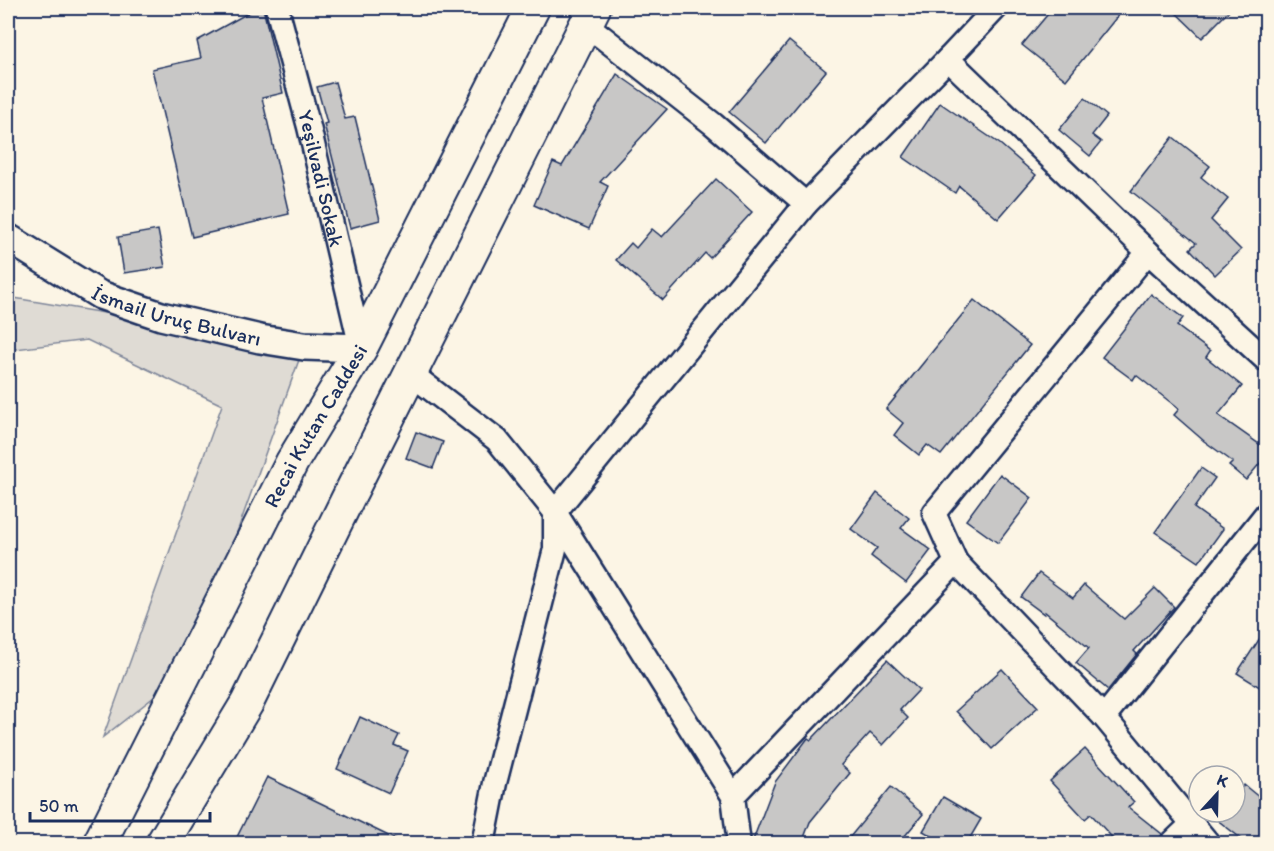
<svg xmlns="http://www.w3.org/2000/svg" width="1274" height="851" viewBox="0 0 1274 851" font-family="Itim,sans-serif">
  <rect width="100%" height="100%" fill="#fcf5e5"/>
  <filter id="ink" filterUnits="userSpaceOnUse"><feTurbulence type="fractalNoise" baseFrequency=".0167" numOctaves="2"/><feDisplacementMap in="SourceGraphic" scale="12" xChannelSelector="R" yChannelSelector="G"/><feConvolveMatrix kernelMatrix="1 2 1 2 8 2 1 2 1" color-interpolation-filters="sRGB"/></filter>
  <g filter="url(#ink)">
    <polygon fill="#dfdbd4" stroke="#7d8599" stroke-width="1.5" points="8,297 304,346 187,671 103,737 222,405 87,340 8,350"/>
    <g fill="#c8c7c6" stroke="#1b2f5e" stroke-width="1.5">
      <polygon points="257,8 263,8 283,93 262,98 289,214 192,237 152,69 201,58 197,41"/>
      <polygon points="1053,8 1124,8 1066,80 1022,45"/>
      <polygon points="1171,8 1232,8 1202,38"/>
      <polygon points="789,41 826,71 766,143 729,112"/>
      <polygon points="617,74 667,109 600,182 608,186 589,229 534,205 553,162 562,166"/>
      <polygon points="335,82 345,119 355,117 380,220 350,228 324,124 327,123 317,87"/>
      <polygon points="1085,98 1107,116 1092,135 1101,142 1090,156 1059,130"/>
      <polygon points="940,103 1000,144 1036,175 998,219 959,186 955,193 903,157"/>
      <polygon points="1173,137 1210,166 1201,177 1228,199 1211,220 1241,250 1215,275 1190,249 1196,243 1131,191"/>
      <polygon points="716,179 752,212 710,258 705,253 663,300 616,260 631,243 636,248 652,229 662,237"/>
      <polygon points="158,230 165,267 124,273 118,237"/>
      <polygon points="1151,294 1183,318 1177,326 1210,351 1206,357 1242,386 1218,415 1266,449 1266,456 1246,480 1229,466 1233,462 1204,441 1174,415 1179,409 1136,375 1133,380 1102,357"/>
      <polygon points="974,300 1030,345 941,455 927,445 919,455 894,435 903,423 886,409"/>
      <polygon points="416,432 443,442 433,468 406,458"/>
      <polygon points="1201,468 1215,478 1194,508 1223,529 1199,562 1155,532"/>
      <polygon points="1000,474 1032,498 998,543 966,520"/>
      <polygon points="877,493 909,518 901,528 931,550 906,583 871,556 877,548 851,529"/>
      <polygon points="1039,573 1073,598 1084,585 1124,619 1155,588 1174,607 1134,651 1137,654 1108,690 1076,663 1089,648 1045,612 1044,614 1021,597"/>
      <polygon points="1266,629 1266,691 1237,673"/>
      <polygon points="887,660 919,690 900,710 908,718 883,745 870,733 841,765 850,773 810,822 802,843 764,843 753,840 775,782 808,738 811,740"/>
      <polygon points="1002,669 1038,707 992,749 956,711"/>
      <polygon points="360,717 399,735 394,745 408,751 389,793 337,769"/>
      <polygon points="1085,749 1134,802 1128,807 1162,834 1158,843 1117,843 1091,814 1085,819 1050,781"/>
      <polygon points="267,777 403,843 234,843"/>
      <polygon points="1244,785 1266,803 1266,827 1253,843 1247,843 1207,812 1235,812 1235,796"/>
      <polygon points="891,787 923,814 899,843 845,843"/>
      <polygon points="943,797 981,819 967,843 944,843 923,831"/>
    </g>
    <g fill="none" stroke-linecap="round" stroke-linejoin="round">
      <defs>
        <g id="minor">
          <path id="s1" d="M277 8 309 127 361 348"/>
          <polyline points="996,8 948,59 1148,252"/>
          <polyline points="587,25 713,124 806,204"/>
          <polyline points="410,373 497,440 555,512 555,549 495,783 483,844"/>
          <polyline points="956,562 934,513 1148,252 1266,360"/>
          <polyline points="733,796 956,562 1104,717"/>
          <polyline points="739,844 733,796 555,512 806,204 948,59"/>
          <polyline points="1171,844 1192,824"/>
          <polyline points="1209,844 1104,717 1266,514"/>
        </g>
        <g id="tertiary">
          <path id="s2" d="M8 238 100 295 161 316 260 339 304 346 361 348"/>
        </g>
        <g id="secondary">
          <path id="s3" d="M99 844 292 462 361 348 533 8"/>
          <polyline points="162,844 247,703 347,500 594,8"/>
        </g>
      </defs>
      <use href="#minor" stroke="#1b2f5e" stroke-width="27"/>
      <use href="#tertiary" stroke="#1b2f5e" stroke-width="32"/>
      <use href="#secondary" stroke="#1b2f5e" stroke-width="36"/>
      <use href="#minor" stroke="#fcf5e5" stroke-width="22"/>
      <use href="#tertiary" stroke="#fcf5e5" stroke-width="27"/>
      <use href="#secondary" stroke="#fcf5e5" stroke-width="32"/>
    </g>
  </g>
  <g text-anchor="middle" stroke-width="5" stroke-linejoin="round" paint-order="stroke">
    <g font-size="21" fill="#1b2f5e" stroke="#fcf5e5">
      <text dy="7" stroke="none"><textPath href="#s1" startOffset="176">Yeşilvadi Sokak</textPath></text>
      <text dy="7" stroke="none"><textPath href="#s2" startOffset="188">İsmail Uruç Bulvarı</textPath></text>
      <text dy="7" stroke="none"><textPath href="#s3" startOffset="471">Recai Kutan Caddesi</textPath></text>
    </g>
  </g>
  <rect width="1274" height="851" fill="none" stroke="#fcf5e5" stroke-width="30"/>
  <rect x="15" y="15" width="1244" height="821" fill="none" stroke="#1b2f5e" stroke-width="2" filter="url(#ink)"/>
  <g transform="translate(1217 794) rotate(22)"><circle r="28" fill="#fcf5e5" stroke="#a2a6af" stroke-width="1.5"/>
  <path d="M0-4.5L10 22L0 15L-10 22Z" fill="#1b2f5e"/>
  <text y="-9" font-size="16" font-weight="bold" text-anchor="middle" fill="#1b2f5e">K</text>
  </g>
  <path d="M30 812v9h180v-9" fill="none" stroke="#1b2f5e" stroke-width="3"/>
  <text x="39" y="812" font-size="18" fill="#1b2f5e" stroke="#fcf5e5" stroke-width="4.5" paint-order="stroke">50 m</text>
</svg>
